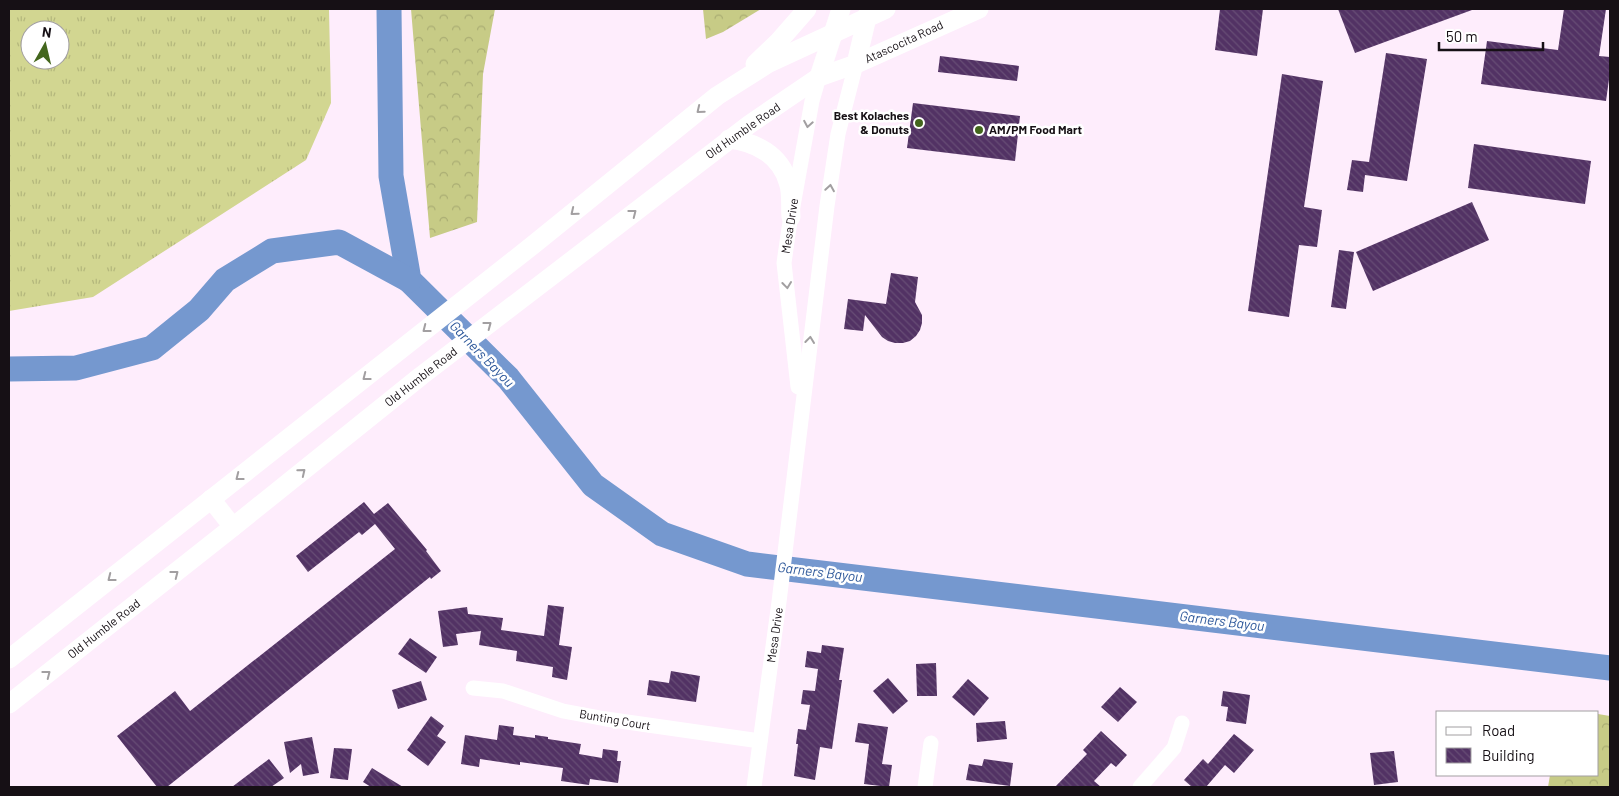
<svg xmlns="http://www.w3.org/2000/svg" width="1619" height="796" viewBox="0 0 1619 796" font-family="Barlow,sans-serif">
  <defs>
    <pattern id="grass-tufts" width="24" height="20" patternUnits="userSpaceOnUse" patternTransform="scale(1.25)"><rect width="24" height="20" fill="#d2d691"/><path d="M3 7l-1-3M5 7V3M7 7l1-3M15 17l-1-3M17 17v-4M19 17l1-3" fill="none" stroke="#b4b77c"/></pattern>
    <pattern id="forest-crowns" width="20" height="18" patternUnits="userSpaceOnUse" patternTransform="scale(1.25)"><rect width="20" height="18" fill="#c7cb86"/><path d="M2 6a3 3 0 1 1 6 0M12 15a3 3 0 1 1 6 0" fill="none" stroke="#aaad73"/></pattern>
    <pattern id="building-back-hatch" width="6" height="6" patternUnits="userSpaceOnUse" patternTransform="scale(1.25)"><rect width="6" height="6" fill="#523264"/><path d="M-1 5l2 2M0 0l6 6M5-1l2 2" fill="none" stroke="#674d75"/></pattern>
  </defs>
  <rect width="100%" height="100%" fill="#feedfc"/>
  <path fill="url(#grass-tufts)" fill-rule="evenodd" d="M9 9H329L331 103 306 160 93 297 9 311ZM30 30H60V60H30Z"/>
  <g fill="url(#forest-crowns)">
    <polygon points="411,9 495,9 483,74 477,222 430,238"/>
    <polygon points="703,9 761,9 723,32 706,39"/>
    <polygon points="1598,714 1610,716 1610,787 1548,787 1550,775 1598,775"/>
  </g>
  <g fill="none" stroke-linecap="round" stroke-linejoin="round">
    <g stroke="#7598cf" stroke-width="25">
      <polyline points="389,9 391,176 409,280 508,378 593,485 662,534 747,564 1610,668"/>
      <polyline points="9,369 76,368 152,348 199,310 225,280 272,251 339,242 409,280"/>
    </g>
  </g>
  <g fill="url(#building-back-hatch)">
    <polygon points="1220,9 1263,9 1257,56 1215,50"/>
    <polygon points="1338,9 1472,9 1472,10 1355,53"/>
    <polygon points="1564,9 1606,9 1599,56 1610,57 1610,72 1606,101 1481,84 1487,41 1558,50"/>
    <polygon points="1386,53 1427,59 1407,181 1365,175 1363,192 1347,190 1352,160 1369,162"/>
    <polygon points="940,56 1019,66 1017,81 938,72"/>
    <polygon points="1282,74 1323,81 1304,207 1322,210 1317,247 1299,245 1289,317 1248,311"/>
    <polygon points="913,103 1020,116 1015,161 907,148"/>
    <polygon points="1474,144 1591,161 1585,204 1468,188"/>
    <polygon points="1472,202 1489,240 1373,291 1356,252"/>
    <polygon points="1339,250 1354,252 1346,309 1331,307"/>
    <polygon points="891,273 918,277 915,302 922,315 922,323 920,330 916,336 910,341 903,343 895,343 888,341 882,337 865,315 863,331 844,329 848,299 886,304"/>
    <polygon points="364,502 374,514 388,503 427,550 426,551 441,571 431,579 430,577 167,787 157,787 117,736 175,691 190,711 395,549 375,524 362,535 359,532 308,572 296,556"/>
    <polygon points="548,605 564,607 559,645 572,647 567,680 552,677 553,667 516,661 517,651 479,645 481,631 456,634 458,645 443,647 438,611 467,607 468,614 503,618 501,630 544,636"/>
    <polygon points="410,638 437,657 426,673 398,654"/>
    <polygon points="822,645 844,648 839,680 842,680 832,749 820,747 815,780 794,776 798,744 796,744 798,729 806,730 810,705 801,704 803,690 815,691 818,669 805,667 807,651 821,653"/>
    <polygon points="936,663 937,696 917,696 916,664"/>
    <polygon points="671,671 700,676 696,702 647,695 649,680 669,683"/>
    <polygon points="888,678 908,701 893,714 873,691"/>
    <polygon points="968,679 989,698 974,716 952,697"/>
    <polygon points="421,681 427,700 398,709 392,690"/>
    <polygon points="1120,687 1137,702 1118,722 1101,707"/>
    <polygon points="1223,691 1250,695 1246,724 1226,721 1228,707 1221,706"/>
    <polygon points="431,716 444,726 437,736 446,742 428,766 407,750"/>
    <polygon points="1005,721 1007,739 977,742 976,723"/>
    <polygon points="858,723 888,727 882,764 892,765 889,787 864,784 869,744 855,742"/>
    <polygon points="499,725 514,727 513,735 535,738 535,735 548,737 548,739 581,744 579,754 602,758 603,749 618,751 617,761 621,761 618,783 590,779 589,785 561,781 563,768 520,762 520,765 480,759 479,767 461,764 465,735 497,740"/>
    <polygon points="1101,731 1127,755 1116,767 1111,763 1094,781 1101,787 1055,787 1087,754 1083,750"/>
    <polygon points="1234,734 1254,750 1234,773 1225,765 1206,787 1192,787 1184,780 1203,759 1208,764"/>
    <polygon points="312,737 319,773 303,776 301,764 290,773 284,742"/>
    <polygon points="334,748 352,749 348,780 330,778"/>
    <polygon points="1394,751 1398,782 1374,785 1370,753"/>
    <polygon points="269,759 284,778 271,787 232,787"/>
    <polygon points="984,759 1013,763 1010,786 966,780 969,764 982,766"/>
    <polygon points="372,768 403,787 371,787 363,782"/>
  </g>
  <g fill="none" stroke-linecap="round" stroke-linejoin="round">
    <g stroke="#fff" stroke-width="15">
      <polyline points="798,387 784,263 789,228 812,101 819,77"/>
      <polyline points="473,688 503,691 563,711 606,719 760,741"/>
      <polyline points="754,787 779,602 827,206 838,134 856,64"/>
      <polyline points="925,787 931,743"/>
      <polyline points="1140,787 1174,748 1182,723"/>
    </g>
    <g stroke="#fff" stroke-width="19">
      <polyline points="755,64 779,41 807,9"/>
      <polyline points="856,64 869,9"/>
      <polyline points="819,77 841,9"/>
      <path d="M729 139C756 142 780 155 788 182 792 192 790 206 791 217"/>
      <polyline points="211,499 233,527"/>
      <polyline points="9,659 533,245 717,96 769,63 886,9"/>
      <polyline points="9,704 233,527 421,376 750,124 819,77 856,64 979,9"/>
    </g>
  </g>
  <defs><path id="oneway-chevron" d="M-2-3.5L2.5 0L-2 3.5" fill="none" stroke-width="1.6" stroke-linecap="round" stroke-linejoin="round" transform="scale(1.25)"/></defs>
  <g stroke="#a29fa1">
    <use href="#oneway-chevron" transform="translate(700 110) rotate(141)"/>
    <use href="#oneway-chevron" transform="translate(808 124) rotate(100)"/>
    <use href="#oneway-chevron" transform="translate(830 188) rotate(-81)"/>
    <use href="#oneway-chevron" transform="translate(574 212) rotate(141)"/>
    <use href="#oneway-chevron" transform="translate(633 213) rotate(-38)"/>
    <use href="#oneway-chevron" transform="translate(787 285) rotate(83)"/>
    <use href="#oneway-chevron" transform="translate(488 325) rotate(-37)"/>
    <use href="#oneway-chevron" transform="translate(426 329) rotate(142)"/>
    <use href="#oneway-chevron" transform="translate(810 340) rotate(-83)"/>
    <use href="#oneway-chevron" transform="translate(366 377) rotate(142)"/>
    <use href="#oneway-chevron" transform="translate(302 472) rotate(-39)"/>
    <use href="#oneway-chevron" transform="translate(239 477) rotate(142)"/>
    <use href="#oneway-chevron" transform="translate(175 574) rotate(-38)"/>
    <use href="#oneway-chevron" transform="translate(111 578) rotate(142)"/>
    <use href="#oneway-chevron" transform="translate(47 674) rotate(-38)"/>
  </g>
  <g fill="#43661d" stroke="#fff" stroke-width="2">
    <circle cx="919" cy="123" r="5"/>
    <circle cx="979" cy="130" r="5"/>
  </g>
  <g text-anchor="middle" stroke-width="5" stroke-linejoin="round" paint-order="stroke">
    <g font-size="12" fill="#161015" stroke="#fff">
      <text transform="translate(904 42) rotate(-25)" y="4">Atascocita Road</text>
      <text transform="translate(743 131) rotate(-35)" y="4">Old Humble Road</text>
      <text transform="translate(790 226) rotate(-81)" y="4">Mesa Drive</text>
      <text transform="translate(421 377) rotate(-38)" y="4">Old Humble Road</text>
      <text transform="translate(104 629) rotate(-38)" y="4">Old Humble Road</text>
      <text transform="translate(775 635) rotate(-82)" y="4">Mesa Drive</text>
      <text transform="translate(615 720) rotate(10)" y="4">Bunting Court</text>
    </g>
    <g font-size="12" font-weight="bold" fill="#161015" stroke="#fff" text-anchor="end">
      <text x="909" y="120">Best Kolaches<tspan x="909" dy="14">&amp; Donuts</tspan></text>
      <text x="989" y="134" text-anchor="start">AM/PM Food Mart</text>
    </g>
    <g font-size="14" font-style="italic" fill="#2b5699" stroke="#fff">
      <text transform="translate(482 354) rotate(46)" y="5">Garners Bayou</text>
      <text transform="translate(820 572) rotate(7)" y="5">Garners Bayou</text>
      <text transform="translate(1222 621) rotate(7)" y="5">Garners Bayou</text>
    </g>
  </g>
  <rect width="1619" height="796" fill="none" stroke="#161015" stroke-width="20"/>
  <rect x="1436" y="711" width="162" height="65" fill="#ffffff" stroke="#a29fa1"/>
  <rect x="1446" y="727" width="25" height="8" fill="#ffffff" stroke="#a29fa1"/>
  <text x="1482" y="736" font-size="15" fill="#161015">Road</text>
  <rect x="1446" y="748" width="25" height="15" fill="url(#building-back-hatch)" stroke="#a29fa1"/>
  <text x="1482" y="761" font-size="15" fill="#161015">Building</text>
  <g transform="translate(45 45) rotate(8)"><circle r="24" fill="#ffffff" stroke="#a29fa1"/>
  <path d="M0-4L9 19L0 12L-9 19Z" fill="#43661d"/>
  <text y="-8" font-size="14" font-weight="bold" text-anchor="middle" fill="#161015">N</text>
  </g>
  <path d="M1439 42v8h104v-8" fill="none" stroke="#161015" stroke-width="2.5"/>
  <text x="1446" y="42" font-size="15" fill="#161015" stroke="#ffffff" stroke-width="4" paint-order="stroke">50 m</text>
</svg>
